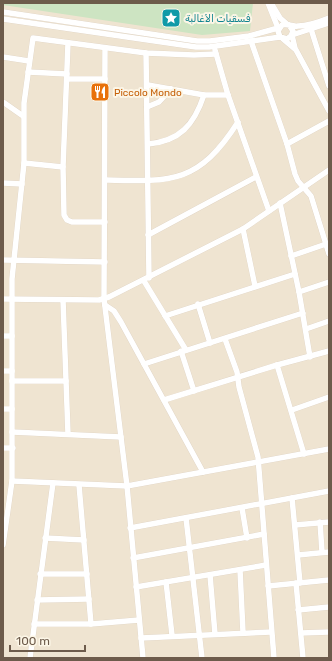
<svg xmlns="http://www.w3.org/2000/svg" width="332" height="661" viewBox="0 0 332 661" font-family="Rubik,Cairo,sans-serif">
  <rect width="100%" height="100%" fill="#f9f2e1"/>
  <rect fill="#efe4d1" x="3" y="3" width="326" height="655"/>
  <polygon fill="#cde4c2" points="3,3 253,3 250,31 202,35 3,5"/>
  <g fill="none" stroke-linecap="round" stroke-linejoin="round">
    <defs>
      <g id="minor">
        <polyline points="271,3 280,18 287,24"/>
        <polyline points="3,12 197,41 210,41 249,36 278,28 268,3"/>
        <polyline points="3,19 196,47 209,47 280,37"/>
        <path d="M289 25 293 31 291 36 287 39 280 37 278 31 282 25C287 23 292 27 298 26 309 26 319 22 329 18"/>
        <polyline points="311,29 329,86"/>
        <polyline points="283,39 296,50 329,111"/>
        <polyline points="251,41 287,144 295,174 298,181 311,196 329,254"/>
        <polyline points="68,43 63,167 64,215 67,220 72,222 105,222"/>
        <polyline points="105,48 104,299 127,486 143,658"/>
        <polyline points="295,48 292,35 329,23"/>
        <polyline points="215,50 228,95 269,211"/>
        <polyline points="146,53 149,278"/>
        <polyline points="3,57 29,61"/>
        <polyline points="28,72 67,74"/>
        <polyline points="67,79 105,79"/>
        <polyline points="148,85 204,95 228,95"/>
        <polyline points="3,102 23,116"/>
        <polyline points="147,107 159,102 171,89"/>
        <path d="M148 144C180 141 194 125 204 95"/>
        <polyline points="287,144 329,121"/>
        <polyline points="24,163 63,167"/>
        <path d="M106 180C173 182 199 183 238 122"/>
        <polyline points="3,183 22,184"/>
        <polyline points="280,203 299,292 310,357"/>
        <polyline points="243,229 255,286"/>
        <polyline points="148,235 256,177"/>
        <polyline points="291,256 329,243"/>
        <polyline points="3,260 105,262"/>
        <polyline points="144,281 186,350"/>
        <polyline points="299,292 329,282"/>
        <polyline points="3,299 99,300 109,297 243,229 329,170"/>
        <polyline points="63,300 68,434"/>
        <polyline points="198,304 210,343"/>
        <polyline points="105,305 114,311 121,322 203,472"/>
        <polyline points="165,316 295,274"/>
        <polyline points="306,329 329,321"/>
        <polyline points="3,336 12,336"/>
        <polyline points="225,339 237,372 239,387 258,457 274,658"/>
        <polyline points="181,351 194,391"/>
        <polyline points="144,364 303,313"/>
        <polyline points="277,365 304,454"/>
        <polyline points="3,371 12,371"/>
        <polyline points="12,381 66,381"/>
        <polyline points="164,400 277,365 329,351"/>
        <polyline points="3,409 12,409"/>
        <polyline points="292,410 329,397"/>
        <polyline points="12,432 121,437"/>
        <polyline points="3,448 13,448"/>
        <polyline points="12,481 127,486 329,449"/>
        <polyline points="79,485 91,624"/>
        <polyline points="292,498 300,583"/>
        <polyline points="242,508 247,538"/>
        <polyline points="186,518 202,658"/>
        <polyline points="320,522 322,552"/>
        <polyline points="295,525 329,522"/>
        <polyline points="130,528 329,491"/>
        <polyline points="45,538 84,540"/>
        <polyline points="3,545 12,481 12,279 24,163 24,103 33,38 146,53 194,55 216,54"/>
        <polyline points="298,555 329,552"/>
        <polyline points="133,558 264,534"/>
        <polyline points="240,570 243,632"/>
        <polyline points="40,574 87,574"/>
        <polyline points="210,575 215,634"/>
        <polyline points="166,582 172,635"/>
        <polyline points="296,583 303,658"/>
        <polyline points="268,586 329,580"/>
        <polyline points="136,587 266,565"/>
        <polyline points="37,600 89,599"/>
        <polyline points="298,610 329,607"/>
        <polyline points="34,624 91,624 139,620"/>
        <polyline points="301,633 329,632"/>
        <polyline points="141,638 271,632"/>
        <polyline points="30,658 53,483"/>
      </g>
    </defs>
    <use href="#minor" stroke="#dccfbf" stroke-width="6"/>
    <use href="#minor" stroke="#fff" stroke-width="5.5"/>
  </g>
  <defs>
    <symbol id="sight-square" viewBox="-11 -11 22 22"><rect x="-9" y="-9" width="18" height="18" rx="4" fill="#0f9aa8" stroke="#fcf6e7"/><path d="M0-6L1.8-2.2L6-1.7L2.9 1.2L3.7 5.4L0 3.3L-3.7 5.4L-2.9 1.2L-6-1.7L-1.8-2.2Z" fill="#fff"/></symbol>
    <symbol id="restaurant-square" viewBox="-11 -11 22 22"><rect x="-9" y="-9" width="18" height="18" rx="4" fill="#e8710a" stroke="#fcf6e7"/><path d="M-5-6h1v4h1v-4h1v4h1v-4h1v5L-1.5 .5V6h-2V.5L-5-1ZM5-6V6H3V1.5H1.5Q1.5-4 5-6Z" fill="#fff"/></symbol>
  </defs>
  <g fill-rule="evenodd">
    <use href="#sight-square" x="160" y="7" width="22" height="22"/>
    <use href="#restaurant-square" x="89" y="81" width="22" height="22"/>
  </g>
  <g text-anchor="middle" stroke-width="4" stroke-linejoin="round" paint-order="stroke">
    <g font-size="10" fill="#0d838f" stroke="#fcf6e7" text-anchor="start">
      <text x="185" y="22">فسقيات الأغالبة</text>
    </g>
    <g font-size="10" fill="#c56008" stroke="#fcf6e7" text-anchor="start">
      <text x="114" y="96">Piccolo Mondo</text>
    </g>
  </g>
  <rect width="332" height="661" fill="none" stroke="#6d5b4b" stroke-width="8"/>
  <path d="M10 645v6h75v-6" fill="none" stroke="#6d5b4b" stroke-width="2"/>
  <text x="16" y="645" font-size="12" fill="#6d5b4b" stroke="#fcf6e7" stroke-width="3" paint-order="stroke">100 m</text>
</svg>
